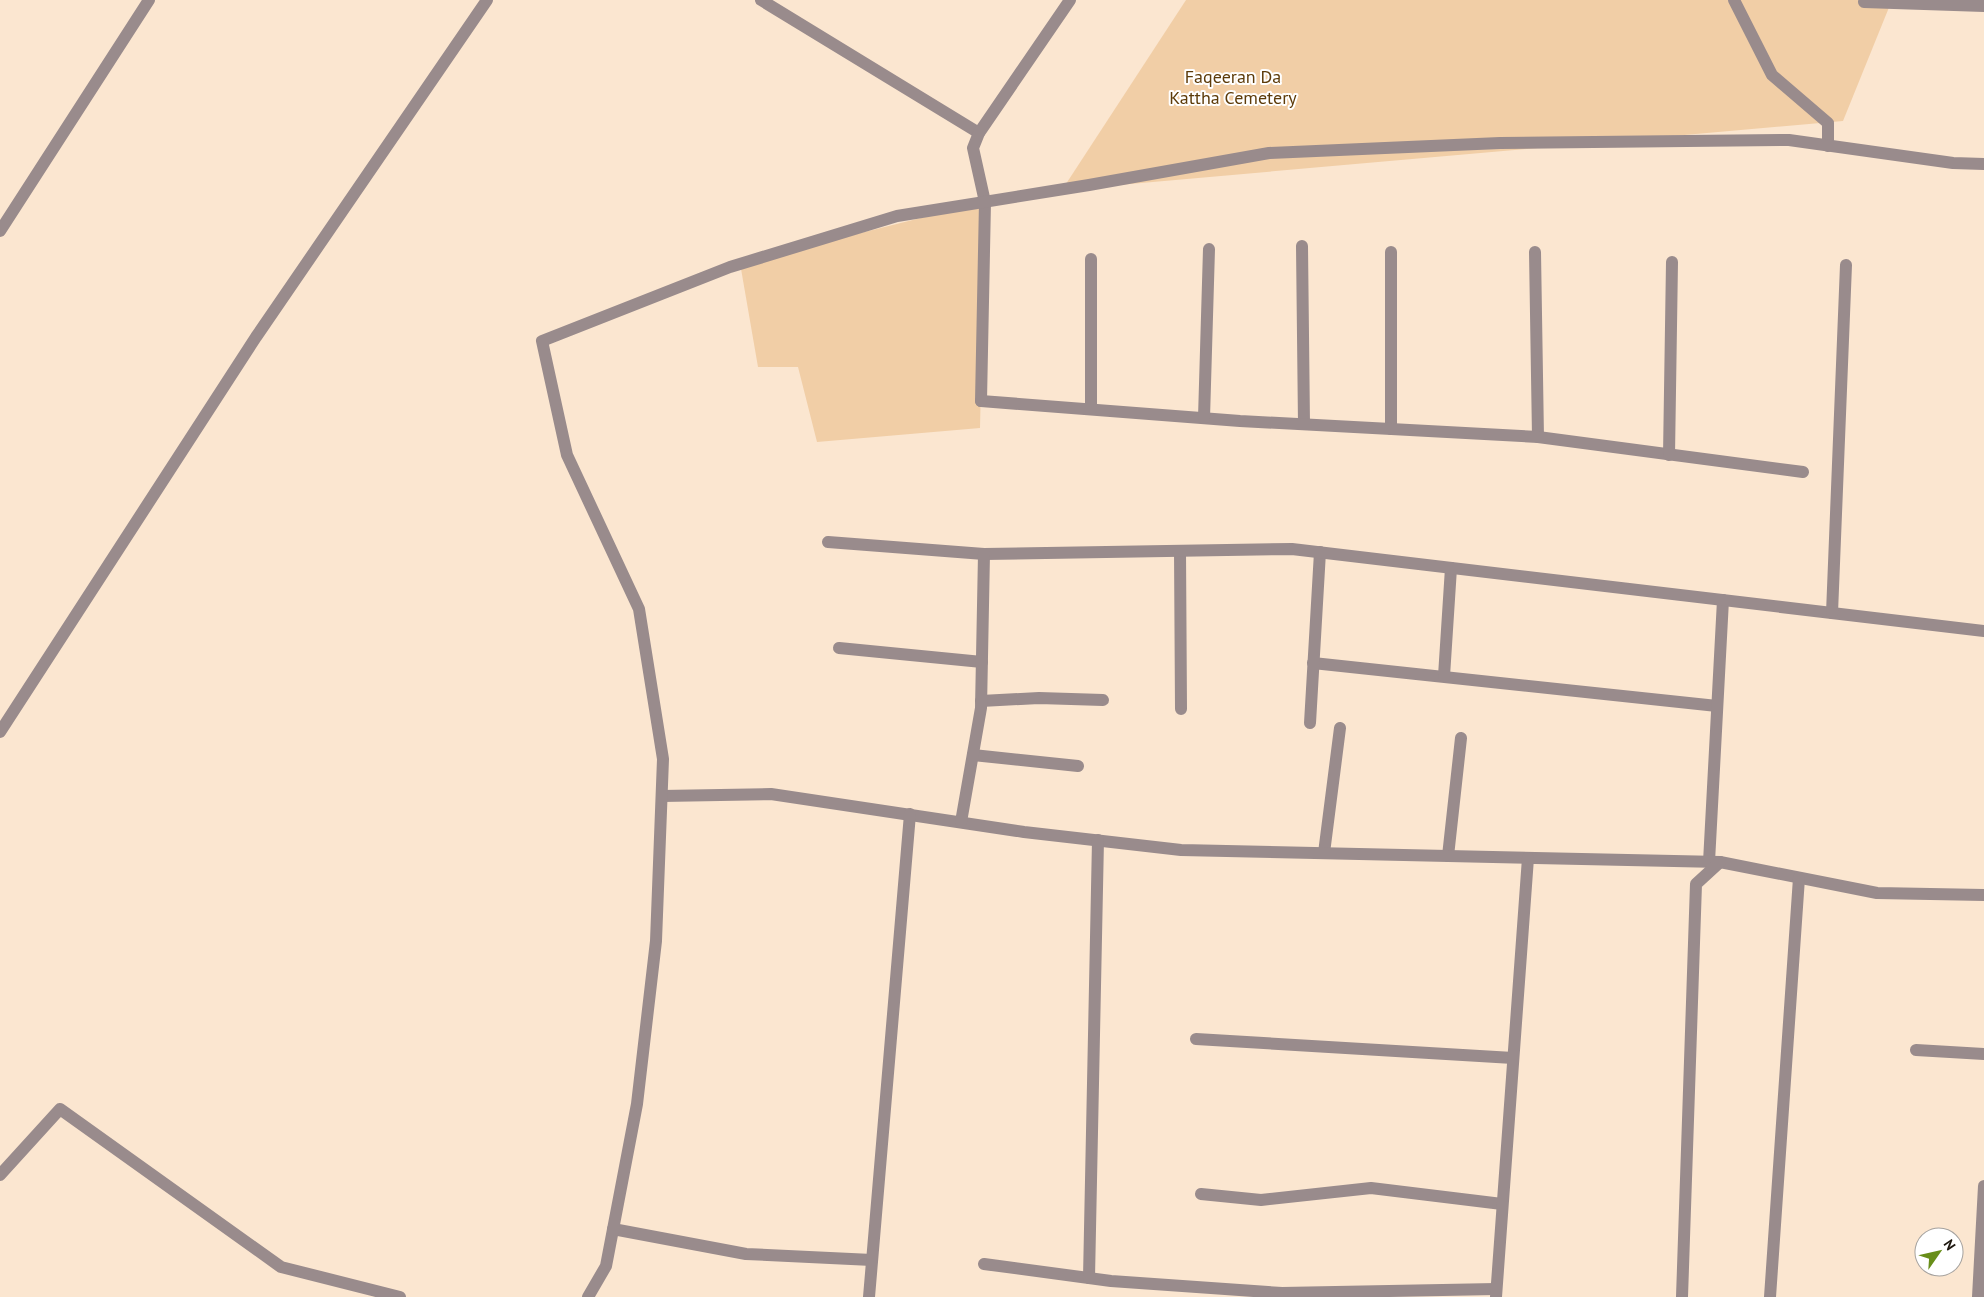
<svg xmlns="http://www.w3.org/2000/svg" width="1984" height="1297" viewBox="0 0 1984 1297" font-family="'PT Sans',sans-serif">
  <rect width="100%" height="100%" fill="#fbe6d0"/>
  <g fill="#f1cea6">
    <polygon points="1186,0 1892,0 1843,121 1062,190"/>
    <polygon points="985,202 980,428 817,442 798,367 758,367 740,263"/>
  </g>
  <g fill="none" stroke-linecap="round" stroke-linejoin="round">
    <g stroke="#998b8c" stroke-width="12">
      <polyline points="1302,246 1304,424"/>
      <polyline points="1391,252 1391,429"/>
      <polyline points="1535,252 1538,437"/>
      <polyline points="981,401 1240,421 1538,437 1803,472"/>
      <polyline points="1091,409 1091,259"/>
      <polyline points="1204,418 1209,249"/>
      <polyline points="1669,455 1672,262"/>
      <polyline points="1180,551 1181,709"/>
      <polyline points="839,648 982,662"/>
      <polyline points="1313,663 1717,706"/>
      <polyline points="1444,676 1451,568"/>
      <polyline points="981,701 1039,698 1103,700"/>
      <polyline points="1310,723 1320,552"/>
      <polyline points="973,755 1078,766"/>
      <polyline points="1324,853 1340,728"/>
      <polyline points="1448,856 1461,738"/>
      <polyline points="1709,862 1723,600"/>
      <polyline points="1196,1039 1513,1058"/>
      <polyline points="1916,1050 1984,1054"/>
      <polyline points="1201,1194 1261,1200 1371,1188 1502,1204"/>
    </g>
    <g stroke="#998b8c" stroke-width="12">
      <polyline points="761,0 979,133"/>
      <polyline points="1734,0 1772,75 1828,123 1828,146"/>
      <polyline points="1864,2 1984,6"/>
      <polyline points="0,231 149,0"/>
      <polyline points="981,401 985,202 973,148 979,133 1070,0"/>
      <polyline points="828,542 984,554 1292,549 1984,631"/>
      <polyline points="1832,613 1846,265"/>
      <polyline points="0,732 256,337 487,0"/>
      <polyline points="662,796 771,794 1024,832 1181,850 1720,862 1877,893 1984,895"/>
      <polyline points="961,822 981,708 984,554"/>
      <polyline points="0,1175 60,1109 281,1267 400,1297"/>
      <polyline points="613,1229 746,1254 872,1260"/>
      <polyline points="984,1264 1111,1281 1282,1293 1496,1289"/>
      <polyline points="1089,1278 1098,840"/>
      <polyline points="588,1297 606,1266 637,1104 656,941 663,759 639,609 567,455 542,341 730,267 897,216 1089,185 1269,153 1500,143 1789,140 1953,163 1984,164"/>
      <polyline points="869,1297 910,814"/>
      <polyline points="1496,1297 1528,858"/>
      <polyline points="1682,1297 1696,884 1720,862"/>
      <polyline points="1770,1297 1799,878"/>
      <polyline points="1978,1297 1984,1186"/>
    </g>
  </g>
  <g text-anchor="middle" stroke-width="4" stroke-linejoin="round" paint-order="stroke">
    <g font-size="18" fill="#5d3b09" stroke="#fff">
      <text x="1233" y="83">Faqeeran Da<tspan x="1233" dy="21">Kattha Cemetery</tspan></text>
    </g>
  </g>
  <g transform="translate(1939 1252) rotate(56)"><circle r="24" fill="#ffffff" stroke="#a5a29f"/>
  <path d="M0-4L9 19L0 12L-9 19Z" fill="#688e19"/>
  <text y="-8" font-size="14" font-weight="bold" text-anchor="middle" fill="#1e170f">N</text>
  </g>
</svg>
